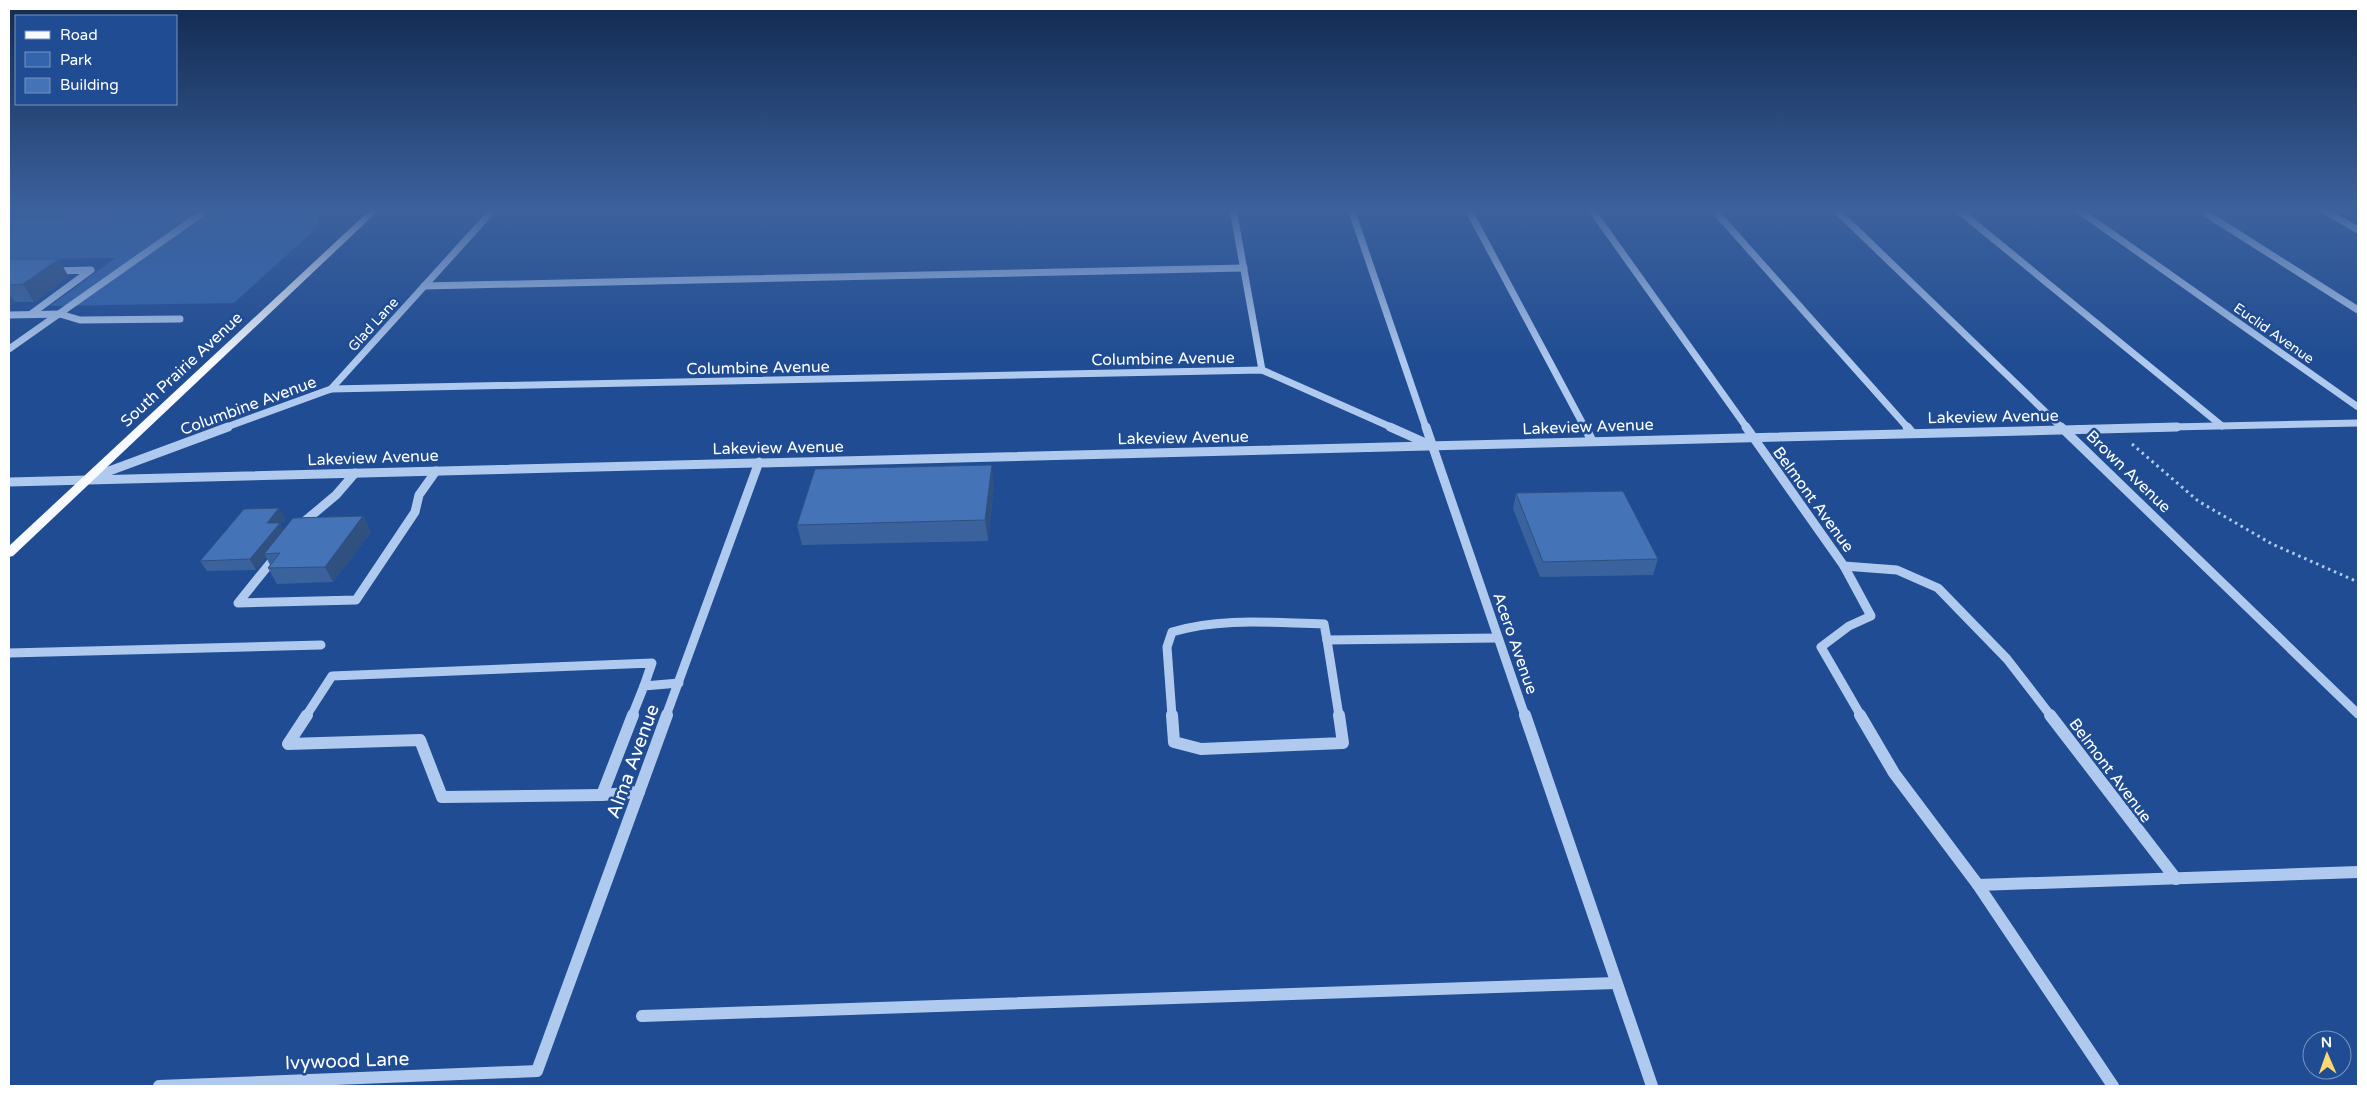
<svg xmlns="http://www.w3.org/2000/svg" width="2367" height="1095" viewBox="0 0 2367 1095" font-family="'Varela Round',sans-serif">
  <rect width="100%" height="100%" fill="#1f4c92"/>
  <polygon fill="#3365af" points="313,212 320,219 311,233 234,303 50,306 115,258 9,259 9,218"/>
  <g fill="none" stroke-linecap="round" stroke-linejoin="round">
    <polyline stroke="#b0c9ee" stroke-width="3" stroke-dasharray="2.5 4" stroke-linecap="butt" points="2132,444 2198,501 2272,544 2358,582"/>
    <g stroke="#b0c9ee" stroke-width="7">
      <polyline points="1233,209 1262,370"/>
      <polyline points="1351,209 1426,428"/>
      <polyline points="1468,209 1585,428"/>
      <polyline points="1591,209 1747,428"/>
      <polyline points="1713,209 1908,428"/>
      <polyline points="1835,209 2062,428"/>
      <polyline points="1957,209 2222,426"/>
      <polyline points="2077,209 2358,407"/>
      <polyline points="2199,209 2358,310"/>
      <polyline points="2322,209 2358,230"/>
      <polyline points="424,286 1244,268"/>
      <polyline points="31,314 91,270 54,271"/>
      <polyline points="9,315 60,314 80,320 180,319"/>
      <polyline points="9,349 208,209"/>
      <polyline points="331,389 494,209"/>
      <polyline points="224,428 331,389 1262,370 1393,428"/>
      <polyline points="2123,428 2358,423"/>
    </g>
    <g stroke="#b0c9ee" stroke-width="9">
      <polyline points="1390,427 1428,444"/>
      <polyline points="1426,427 1525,716"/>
      <polyline points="1585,427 1592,441"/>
      <polyline points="1746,427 1844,566 1897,570 1938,588 2007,659 2051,716"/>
      <polyline points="1907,427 1912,433"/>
      <polyline points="2061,427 2358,714"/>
      <polyline points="93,477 228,427"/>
      <polyline points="9,482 2177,427"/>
      <polyline points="299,526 336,495 355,473"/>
      <polyline points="276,556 238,603 356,600 415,512 419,495 436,471"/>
      <polyline points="1844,566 1871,616 1849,626 1821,647 1861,716"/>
      <polyline points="1327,640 1339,716"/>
      <polyline points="1327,640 1497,638"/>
      <polyline points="9,653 321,645"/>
      <polyline points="306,716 332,676 652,663 644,686"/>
      <polyline points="632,716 644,686 679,683"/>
      <polyline points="666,716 759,462"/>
      <path d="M1172 716 1167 647 1172 632C1221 617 1273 623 1324 624L1327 640"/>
    </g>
    <g stroke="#b0c9ee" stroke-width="12">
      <polyline points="307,715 288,744 420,740 442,797 602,795"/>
      <polyline points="633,715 602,795 639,792"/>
      <polyline points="1172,715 1174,742 1201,749 1343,743 1339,715"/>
      <polyline points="1525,715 1652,1086"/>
      <polyline points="1860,715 1894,773 1978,885 2358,872"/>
      <polyline points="2050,715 2176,879"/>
      <polyline points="1978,885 2113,1086"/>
      <polyline points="642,1016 1616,983"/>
      <polyline points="159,1086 537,1071 667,715"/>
    </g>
    <polygon fill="#f7faff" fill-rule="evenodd" points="371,209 380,209 13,556 9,557 9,546"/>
  </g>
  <g fill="#3a639d">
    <polygon points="1394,209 1439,209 1439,211 1396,212"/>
    <polygon points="9,259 59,259 68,276 34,302 15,302 9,306"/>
    <polygon points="994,485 988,541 802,545 797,525"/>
    <polygon points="1516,493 1658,559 1653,575 1540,577 1513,509"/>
    <polygon points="279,508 285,519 280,524 283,530 363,516 371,532 333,582 277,584 268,568 270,565 266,557 256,570 207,571 200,561"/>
  </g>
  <g fill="#305080">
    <polygon points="59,259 68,276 34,302 23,284"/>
    <polygon points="9,293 15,302 9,306"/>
    <polygon points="992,465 994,485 988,541 985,520"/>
    <polygon points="279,508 285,519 280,524 285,533 264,554 266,557 256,570 250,559 267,523"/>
    <polygon points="363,516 371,532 333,582 325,567"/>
  </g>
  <g fill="#4473b7" stroke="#305080">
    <polygon points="9,259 59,259 23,284 9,285"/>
    <polygon points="992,465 985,520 797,525 815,469"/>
    <polygon points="1623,491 1658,559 1543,562 1516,493"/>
    <polygon points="279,508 267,523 280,523 250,559 200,561 244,509"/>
    <polygon points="363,516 325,567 268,568 280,553 264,554 293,518"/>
  </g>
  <linearGradient id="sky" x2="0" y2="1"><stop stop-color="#112a50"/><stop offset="0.58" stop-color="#3c619d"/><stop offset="1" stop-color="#3c619d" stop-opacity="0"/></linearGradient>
  <rect width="2367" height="362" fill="url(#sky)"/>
  <g text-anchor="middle" stroke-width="5" stroke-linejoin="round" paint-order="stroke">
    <g font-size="14" fill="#fff" stroke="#1f4c92">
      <text transform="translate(373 324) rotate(-48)" y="5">Glad Lane</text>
      <text transform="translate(2274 333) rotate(35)" y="5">Euclid Avenue</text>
    </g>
    <g font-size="16" fill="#fff" stroke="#1f4c92">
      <text transform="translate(1163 358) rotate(-1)" y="6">Columbine Avenue</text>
      <text transform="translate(758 367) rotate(-1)" y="6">Columbine Avenue</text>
      <text transform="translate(181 369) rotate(-43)" y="6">South Prairie Avenue</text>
      <text transform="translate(248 405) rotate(-20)" y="6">Columbine Avenue</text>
      <text transform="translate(1993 416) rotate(-1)" y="6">Lakeview Avenue</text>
      <text transform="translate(1588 426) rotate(-2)" y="6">Lakeview Avenue</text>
      <text transform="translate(1183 437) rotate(-1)" y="6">Lakeview Avenue</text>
      <text transform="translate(778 447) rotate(-1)" y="6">Lakeview Avenue</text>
      <text transform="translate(373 457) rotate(-2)" y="6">Lakeview Avenue</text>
      <text transform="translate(2129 471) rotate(44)" y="6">Brown Avenue</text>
      <text transform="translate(1814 499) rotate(54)" y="6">Belmont Avenue</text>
      <text transform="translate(1516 643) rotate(71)" y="6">Acero Avenue</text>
      <text transform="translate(2111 770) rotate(53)" y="6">Belmont Avenue</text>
    </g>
    <g font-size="19" fill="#fff" stroke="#1f4c92">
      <text transform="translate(632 761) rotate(-70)" y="7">Alma Avenue</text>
      <text transform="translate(347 1060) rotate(-2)" y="7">Ivywood Lane</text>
    </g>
  </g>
  <rect width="2367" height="1095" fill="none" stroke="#ffffff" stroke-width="20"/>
  <rect x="15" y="15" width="162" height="90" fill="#1f4c92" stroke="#7994be"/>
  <rect x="25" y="31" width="25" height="8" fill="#f7faff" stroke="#7994be"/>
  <text x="60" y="40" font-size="15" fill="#ffffff">Road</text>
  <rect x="25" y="52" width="25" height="15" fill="#3365af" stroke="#7994be"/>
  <text x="60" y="65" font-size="15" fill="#ffffff">Park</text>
  <rect x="25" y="78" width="25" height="15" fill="#4473b7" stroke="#7994be"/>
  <text x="60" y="90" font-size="15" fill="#ffffff">Building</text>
  <g transform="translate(2327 1055) rotate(358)"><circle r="24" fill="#1f4c92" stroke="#7994be"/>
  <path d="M0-4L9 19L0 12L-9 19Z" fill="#fbd970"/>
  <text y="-8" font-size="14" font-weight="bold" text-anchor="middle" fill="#ffffff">N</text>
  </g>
</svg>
